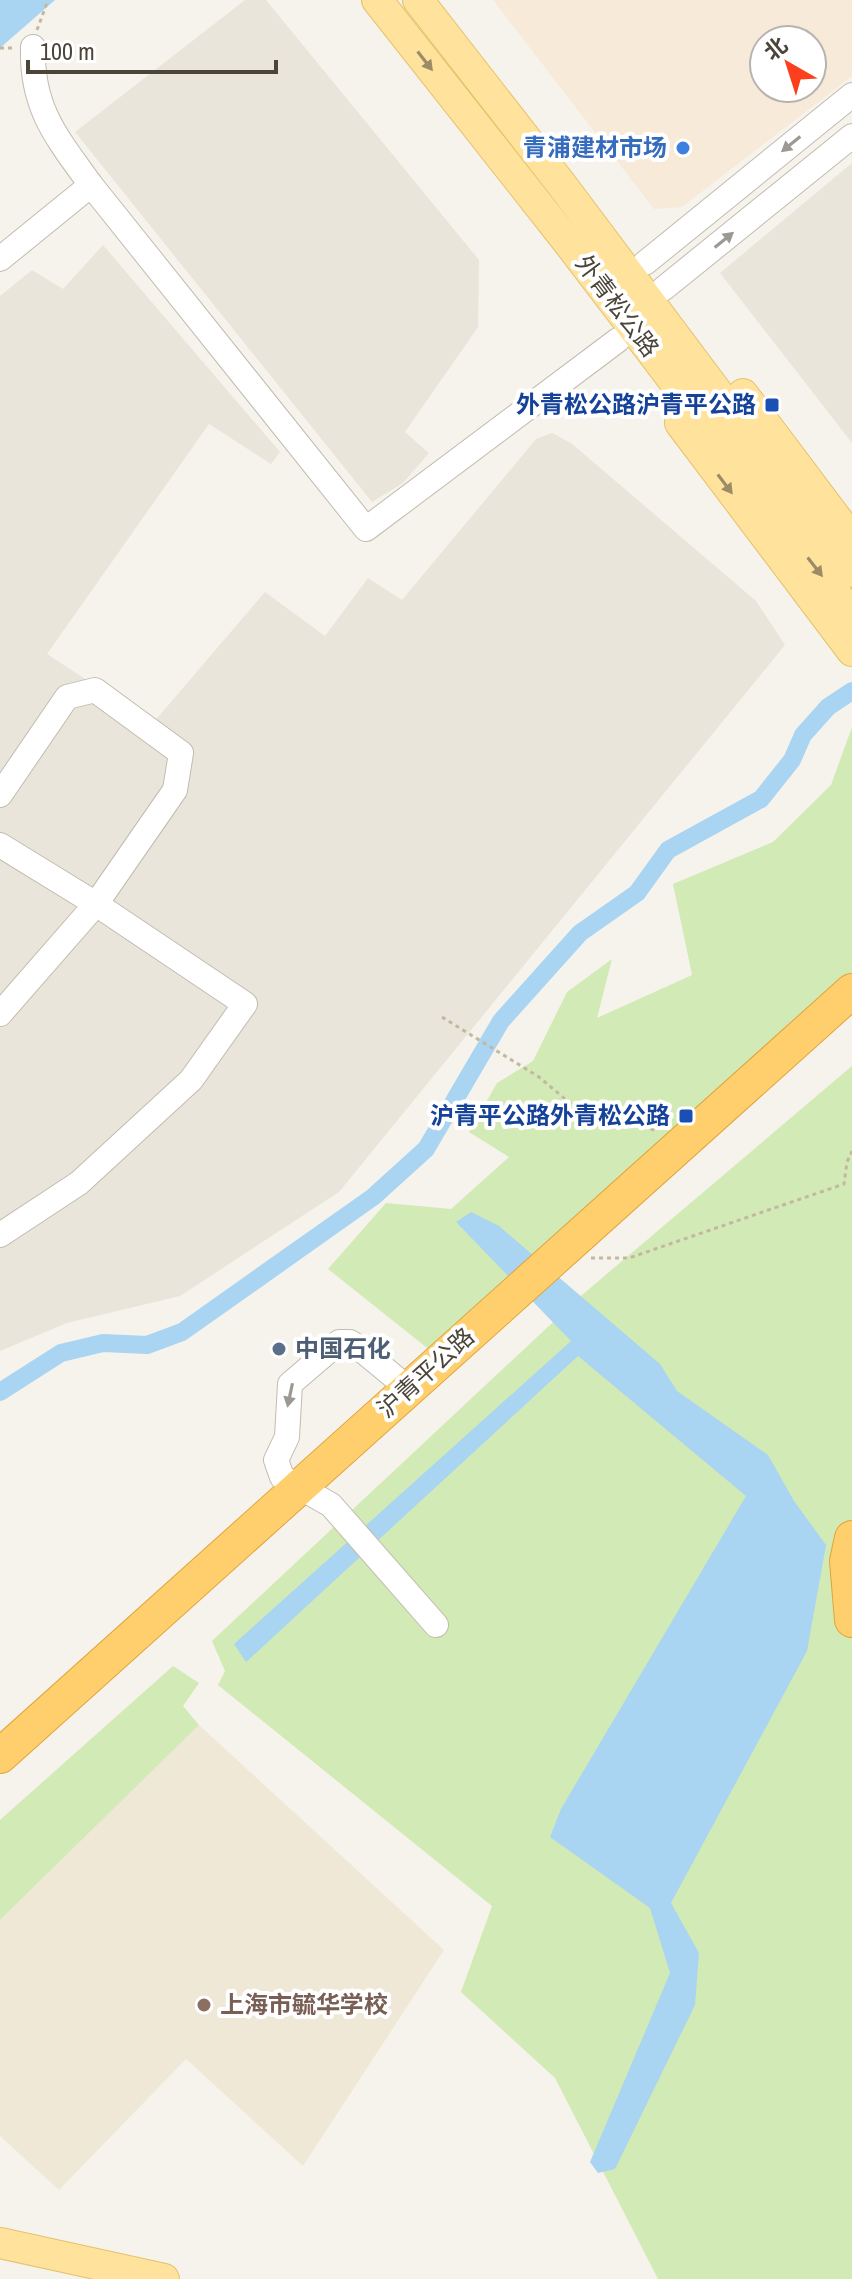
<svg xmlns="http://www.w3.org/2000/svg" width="852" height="2279" viewBox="0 0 852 2279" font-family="'Archivo Narrow','Noto Sans SC',sans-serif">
  <rect width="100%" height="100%" fill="#f6f3ec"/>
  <g fill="#eae5da">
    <polygon points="245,0 266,0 479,260 478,327 405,432 429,453 403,483 372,502 75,132"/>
    <polygon points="852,163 852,443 720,273"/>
    <polygon points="103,245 280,452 271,464 209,424 47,654 153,723 265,592 325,636 368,578 402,600 536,439 552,433 571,443 756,601 785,645 339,1192 180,1296 67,1323 0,1351 0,296 32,270 63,289"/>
  </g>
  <path fill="#f7ead8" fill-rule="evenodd" d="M493 0H852V76L682 207 654 209ZM764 40H812V88H764Z"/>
  <polygon fill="#efe8d6" points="199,1725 444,1950 303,2166 186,2059 59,2190 0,2136 0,1920"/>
  <g fill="#d2eab5">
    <polygon points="852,727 852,976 431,1351 328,1269 386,1203 451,1209 509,1157 469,1132 497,1083 533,1061 567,992 612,959 597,1018 692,975 673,884 773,842 831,785"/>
    <polygon points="852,1066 852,2279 658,2279 555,2078 461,1992 492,1906 218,1685 225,1671 212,1641 582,1295"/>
    <polygon points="173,1666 199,1683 183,1706 199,1725 0,1920 0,1820"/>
  </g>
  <g fill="#a9d4f2">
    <polygon points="0,0 55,0 0,48"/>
    <polygon points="471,1212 499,1226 660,1364 677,1391 768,1455 794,1501 826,1545 807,1651 671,1903 699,1953 695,2005 615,2169 598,2173 590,2162 670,1973 650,1908 550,1837 561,1809 746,1496 578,1356 246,1662 234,1644 571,1341 456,1222"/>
  </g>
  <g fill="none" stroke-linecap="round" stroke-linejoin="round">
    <polyline stroke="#a9d4f2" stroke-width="18" points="0,1392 61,1353 103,1343 147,1345 182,1332 373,1197 426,1149 501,1021 580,933 637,893 668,850 761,799 792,760 803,735 828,707 852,691"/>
    <defs>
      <g id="minor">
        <path d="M33 47C31 108 57 138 91 185"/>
        <polyline points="0,259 91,185 366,529 618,340"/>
        <polyline points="645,263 852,95"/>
        <polyline points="663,289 852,136"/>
        <polyline points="0,795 67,697 95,690 181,753 175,790 96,904 0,1014"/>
        <polyline points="0,845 96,904 245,1004 191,1080 79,1183 0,1235"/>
        <polyline points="409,1389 358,1347 350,1342 339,1342 290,1384 287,1437 276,1460 282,1477 331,1505 436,1625"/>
      </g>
      <g id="major">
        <polyline points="377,0 567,241 852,615"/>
        <polyline points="418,0 562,185 852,572"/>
        <polyline points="743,394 852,539"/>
        <polyline points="680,423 852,651"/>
        <polyline points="0,2243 164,2279"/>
      </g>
      <g id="highway">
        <polyline points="852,1538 847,1561 852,1620"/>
        <polyline points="0,1756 852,991"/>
      </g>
    </defs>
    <use href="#minor" stroke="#c2bbae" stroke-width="26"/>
    <use href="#major" stroke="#e6c16a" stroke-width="32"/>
    <use href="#highway" stroke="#e0a43c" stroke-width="36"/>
    <g stroke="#c4b79f" stroke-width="3" stroke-dasharray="4 4" stroke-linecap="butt">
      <polyline points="37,30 48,0"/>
      <polyline points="0,48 15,48"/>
      <polyline points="442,1017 539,1077 577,1109 642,1124 657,1132"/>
      <polyline points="591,1258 629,1258 844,1184 847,1162 852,1151"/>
    </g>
    <use href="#minor" stroke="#fff" stroke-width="24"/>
    <use href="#major" stroke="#ffe39c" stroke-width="30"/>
    <use href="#highway" stroke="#ffcf6e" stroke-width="34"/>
  </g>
  <defs><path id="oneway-solid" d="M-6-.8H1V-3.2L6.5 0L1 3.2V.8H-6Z" transform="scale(2)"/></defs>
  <g fill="#9c8c66">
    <use href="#oneway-solid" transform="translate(425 61) rotate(52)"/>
    <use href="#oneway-solid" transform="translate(725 484) rotate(53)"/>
    <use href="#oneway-solid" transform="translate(815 567) rotate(52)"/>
  </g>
  <g fill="#9c9892">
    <use href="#oneway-solid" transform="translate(791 144) rotate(141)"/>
    <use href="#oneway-solid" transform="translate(724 240) rotate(-39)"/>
    <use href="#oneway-solid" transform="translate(290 1395) rotate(102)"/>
  </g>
  <circle fill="#3f7fe0" stroke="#fff" stroke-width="3" cx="683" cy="148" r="8"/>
  <g fill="#1a4fb4" stroke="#fff" stroke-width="3">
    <rect x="764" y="397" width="16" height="16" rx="4"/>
    <rect x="678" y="1108" width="16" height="16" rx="4"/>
  </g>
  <circle fill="#5c6f8a" stroke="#fff" stroke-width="3" cx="279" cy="1349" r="8"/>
  <circle fill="#8d6e63" stroke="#fff" stroke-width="3" cx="204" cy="2005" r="8"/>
  <g text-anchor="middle" stroke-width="8" stroke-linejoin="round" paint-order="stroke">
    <g font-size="24" font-weight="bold" fill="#366cbe" stroke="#fff" text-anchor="end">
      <text x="667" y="156">青浦建材市场</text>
    </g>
    <g font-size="24" fill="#4b4439" stroke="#fff">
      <text transform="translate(617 306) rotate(53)" y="8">外青松公路</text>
      <text transform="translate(426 1373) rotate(-42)" y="8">沪青平公路</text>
    </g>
    <g font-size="24" font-weight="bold" fill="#164399" stroke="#fff" text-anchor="end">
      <text x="756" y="413">外青松公路沪青平公路</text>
      <text x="670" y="1124">沪青平公路外青松公路</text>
    </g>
    <g font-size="24" font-weight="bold" fill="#4e5e75" stroke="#fff" text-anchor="start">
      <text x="295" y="1357">中国石化</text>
    </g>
    <g font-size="24" font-weight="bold" fill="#785e54" stroke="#fff" text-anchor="start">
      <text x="220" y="2013">上海市毓华学校</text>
    </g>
  </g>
  <g transform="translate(788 64) rotate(321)"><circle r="38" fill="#ffffff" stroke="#b7b4b0" stroke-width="2"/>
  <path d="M0-6L14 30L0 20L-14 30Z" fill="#fc3f1d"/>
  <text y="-12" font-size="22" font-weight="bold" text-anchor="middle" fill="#4b4439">北</text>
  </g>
  <path d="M28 60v12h248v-12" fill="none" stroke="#4b4439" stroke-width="4"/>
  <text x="40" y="60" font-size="24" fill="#4b4439" stroke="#ffffff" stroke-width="6" paint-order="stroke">100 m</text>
</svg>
